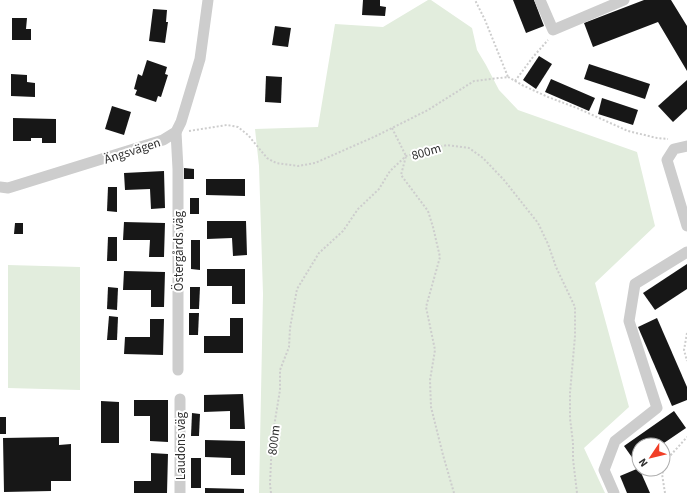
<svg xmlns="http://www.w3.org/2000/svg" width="687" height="493" viewBox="0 0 687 493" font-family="'Source Sans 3',sans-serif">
  <rect width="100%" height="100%" fill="#fff"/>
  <g fill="#e2eddd">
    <polygon points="428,0 431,0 472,28 477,50 486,65 499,90 518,110 637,152 655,226 595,283 629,407 584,448 605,493 259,493 263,294 259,166 255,129 318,127 335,24 383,27"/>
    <polygon points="8,265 80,267 80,390 8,388"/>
  </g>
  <g fill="#171717">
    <polygon points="363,0 380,0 380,6 386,7 385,16 362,15"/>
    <polygon points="513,0 534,0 544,26 526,33"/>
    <polygon points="644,0 671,0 687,26 687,71 658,22 593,47 584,23"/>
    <polygon points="153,9 167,10 166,22 168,22 165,43 149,41"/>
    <polygon points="12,18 27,18 26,29 31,29 31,40 12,40"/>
    <polygon points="275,26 291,28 288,47 272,45"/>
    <polygon points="539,56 552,64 536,89 523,80"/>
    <polygon points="147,60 167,67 165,74 168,75 161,97 158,96 156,102 135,95 137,90 134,89 138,74 142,76"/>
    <polygon points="589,64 650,84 645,99 584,79"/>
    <polygon points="11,74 27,75 27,82 35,83 35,97 11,96"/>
    <polygon points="266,76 282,77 281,103 265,102"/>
    <polygon points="551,79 595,98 589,111 545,92"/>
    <polygon points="687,80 687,109 673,122 658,106"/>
    <polygon points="602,98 638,110 633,125 598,114"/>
    <polygon points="112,106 131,112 124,135 105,129"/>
    <polygon points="13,118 56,119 56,143 42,143 42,138 31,138 31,141 13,141"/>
    <polygon points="184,168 194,169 194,179 184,179"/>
    <polygon points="164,171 165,208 151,209 150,189 125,190 124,173"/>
    <polygon points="206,179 245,179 245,196 206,195"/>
    <polygon points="108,187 117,187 117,212 107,211"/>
    <rect x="190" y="198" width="9" height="16"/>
    <polygon points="207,221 246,221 247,255 233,256 232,238 207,239"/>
    <polygon points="124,222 165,223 164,257 149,257 150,240 123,240"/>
    <polygon points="15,223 23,223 23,234 14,234"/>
    <polygon points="108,237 117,237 117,261 107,261"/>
    <polygon points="191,240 200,240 200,270 191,269"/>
    <polygon points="687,264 687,289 655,310 643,293"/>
    <polygon points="207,269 245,269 245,304 232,304 232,286 207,286"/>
    <polygon points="124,271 165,272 164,307 151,307 151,290 123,290"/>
    <polygon points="108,287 118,288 117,310 107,309"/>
    <polygon points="190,287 200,287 199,309 190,309"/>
    <polygon points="189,313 199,313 198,335 189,335"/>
    <polygon points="109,316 118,317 117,340 107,340"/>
    <polygon points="230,318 243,318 243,353 204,353 204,336 230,336"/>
    <polygon points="657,318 687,387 687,400 672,406 638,327"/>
    <polygon points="150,319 164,319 163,355 124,354 125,337 150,337"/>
    <polygon points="243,394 245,429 230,429 230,411 204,412 204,395"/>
    <polygon points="134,400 168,400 168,442 150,441 150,416 134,416"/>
    <polygon points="101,401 119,402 119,443 101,443"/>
    <polygon points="674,411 686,428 661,445 639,445 639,460 636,463 624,446"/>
    <polygon points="192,413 200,414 199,436 191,436"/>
    <rect x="0" y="417" width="6" height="17"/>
    <polygon points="59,437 59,445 71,444 71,481 51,481 51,491 4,492 3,438"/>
    <polygon points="205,440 245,441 245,475 231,475 231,458 205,457"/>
    <polygon points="151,453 168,454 167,493 134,493 134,481 151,481"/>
    <rect x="191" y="458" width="10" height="30"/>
    <polygon points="639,468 650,493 627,493 620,476"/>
    <polygon points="205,488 244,489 244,493 205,493"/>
  </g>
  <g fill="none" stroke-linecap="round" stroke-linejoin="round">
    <g stroke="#cdcdcd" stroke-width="2" stroke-dasharray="2 2" stroke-linecap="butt">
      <polyline points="508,77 522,85 548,97 577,108 628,131 657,138 668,139"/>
      <polyline points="515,81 533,57 548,40"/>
      <polyline points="392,128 406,156 401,175 428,211 433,227 440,257 426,307 435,350 430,380 431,407 443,455 454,493"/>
      <polyline points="189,131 227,125 238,127 248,135 267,158 276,163 298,166 315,163 376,136 428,110 474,81 508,77 485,20 475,0"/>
      <polyline points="687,333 684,350 687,361"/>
      <polyline points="271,493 270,484 272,439 280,390 280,370 289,347 290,328 297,289 319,253 343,231 358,209 379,189 390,171 406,156 447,145 469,148 483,158 504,180 538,223 548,244 556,267 575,307 575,336 570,393 570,418 573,443 573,459 577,493"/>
      <polyline points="665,493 662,474 669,457 687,437"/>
    </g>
    <g stroke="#cdcdcd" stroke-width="11">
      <polyline points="540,0 553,30 624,0"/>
      <polyline points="176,132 178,169 178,370"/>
      <polyline points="687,146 674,149 667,160 687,226"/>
      <polyline points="0,187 8,188 21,184 163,140 176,132 181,122 200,59 208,0"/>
      <polyline points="180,493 180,399"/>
      <polyline points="614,493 604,470 615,441 657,408 629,321 635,284 687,252"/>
    </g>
  </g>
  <g text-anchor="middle" stroke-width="4" stroke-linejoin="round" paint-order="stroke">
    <g font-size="13" fill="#303030" stroke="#fff">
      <text transform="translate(132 150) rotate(-18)" y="5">Ängsvägen</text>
      <text transform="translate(426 151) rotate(-16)" y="5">800m</text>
      <text transform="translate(178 251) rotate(-90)" y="5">Östergårds väg</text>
      <text transform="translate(273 440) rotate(-83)" y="5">800m</text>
      <text transform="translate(180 446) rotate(-90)" y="5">Laudons väg</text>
    </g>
  </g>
  <g transform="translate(651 457) rotate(235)"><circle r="19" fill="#ffffff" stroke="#acacac"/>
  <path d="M0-3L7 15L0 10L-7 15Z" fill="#f13f27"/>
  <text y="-6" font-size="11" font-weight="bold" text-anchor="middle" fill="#303030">N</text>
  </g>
</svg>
